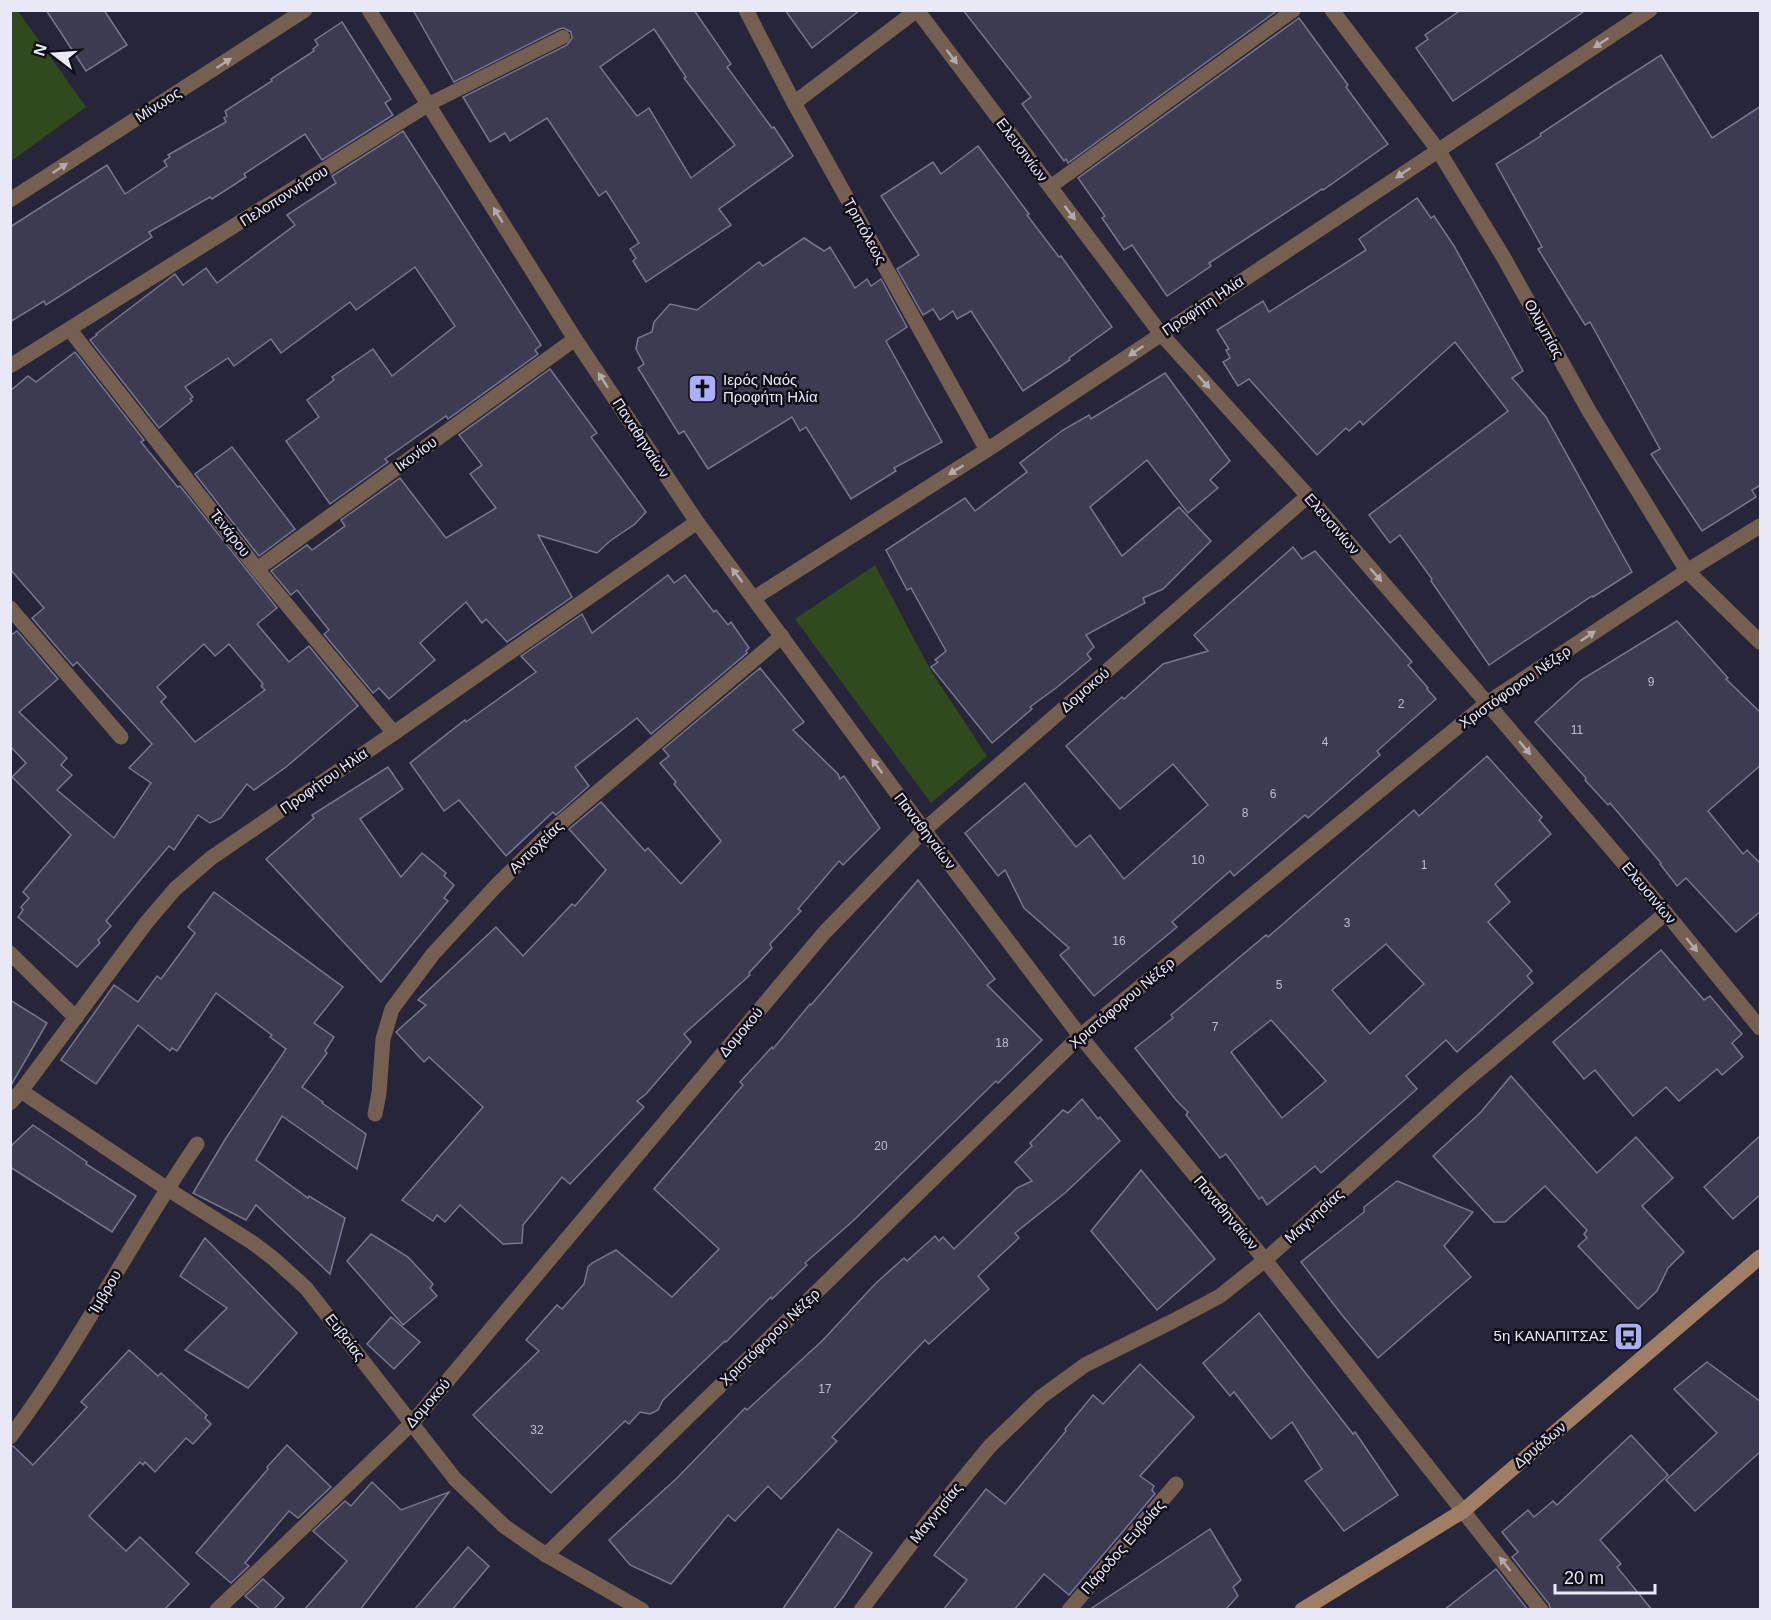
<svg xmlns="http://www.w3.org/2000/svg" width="1771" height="1620" viewBox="0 0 1771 1620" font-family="Arial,sans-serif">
  <rect width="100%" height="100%" fill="#27253a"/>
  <g fill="#30491d">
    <polygon points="11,10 18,11 86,107 11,161"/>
    <polygon points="875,565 931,671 987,756 931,803 795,619"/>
  </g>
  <g fill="#3d3b51" stroke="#787690" stroke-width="1.5" fill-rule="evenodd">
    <polygon points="46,10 104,10 127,45 86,71"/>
    <path d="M413 10H694L731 64 727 67 772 128 774 127 793 156 719 209 731 225 646 282 633 261 636 258 630 249 639 243 606 191 599 196 547 118 510 141 505 133 490 142 463 97 567 45 572 38 571 32 564 28 559 29 454 82ZM654 29 686 77 684 78 735 145 691 178 649 108 637 116 600 67Z"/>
    <polygon points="785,10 860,10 812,48"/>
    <polygon points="963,10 1278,10 1068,163 1066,159 1064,161 1022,104 1031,97"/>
    <polygon points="1461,10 1586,10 1453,101 1416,48 1428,39 1425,35"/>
    <polygon points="1299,18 1348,85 1346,87 1388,144 1323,190 1322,189 1209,263 1211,266 1167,296 1132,245 1124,250 1102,218 1105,216 1078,178"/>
    <polygon points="342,22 391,99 385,103 393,115 322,160 305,134 244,174 246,177 212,199 210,197 149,232 152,237 46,305 44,301 10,322 10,227 107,165 125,194 167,166 164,161 170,157 168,155 226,122 224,118 227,116 225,111 272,81 271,79 314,51 313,49 318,45 315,40"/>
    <polygon points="1661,55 1712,138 1761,106 1761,485 1752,490 1756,497 1702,531 1651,454 1660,449 1590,322 1585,325 1538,249 1542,247 1496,164 1541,136 1540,134 1608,89"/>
    <polygon points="403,131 541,345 535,350 538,354 448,419 446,416 385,459 388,462 330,504 286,441 319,417 307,400 334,380 332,377 373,349 392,376 455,326 415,267 356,310 350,302 281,353 271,339 234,366 228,358 185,387 193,397 190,399 192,401 159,428 90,340 97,335 96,334 175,274 183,285 206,268 217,283 295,225 287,215 336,183 332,176"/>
    <polygon points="978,146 1029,214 1027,215 1059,257 1061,256 1112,327 1069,358 1070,360 1023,391 971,311 957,319 953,311 940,320 933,309 923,315 897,269 919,255 881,196 933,162 941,174"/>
    <polygon points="1417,198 1431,218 1434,216 1454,246 1523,371 1512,378 1546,417 1632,572 1593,597 1592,596 1489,665 1431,581 1432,579 1400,535 1390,543 1369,515 1508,411 1455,342 1363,425 1360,421 1349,431 1346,428 1317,455 1249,379 1238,386 1223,362 1230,358 1226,350 1229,349 1217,330 1263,301 1269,312 1366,250 1359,239"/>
    <polygon points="804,238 824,251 830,247 855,288 867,279 871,286 881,279 907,327 886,341 942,442 894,468 896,471 851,499 806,427 800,431 792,417 708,469 684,431 679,434 638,368 644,364 636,349 638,338 652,332 654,322 670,304 697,310 759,262 763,266"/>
    <path d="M75 352 144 440 141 442 176 485 178 487 180 486 277 608 257 624 289 662 309 646 358 706 286 767 254 790 247 784 221 818 210 823 198 815 174 850 169 846 106 921 111 926 98 940 100 943 77 967 18 917 23 910 21 907 29 898 23 892 71 835 12 777 26 763 10 746V636L17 631 58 679 19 712 67 758 61 765 72 775 57 790 114 838 151 783 129 768 152 744 77 662 73 666 32 618 44 608 10 569V391L28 376 36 382ZM204 644 215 656 229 644 263 684 261 686 265 690 195 742 161 702 166 697 157 687Z"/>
    <polygon points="550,369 597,433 591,437 646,512 635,524 610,541 597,553 538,535 572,597 507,642 486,619 482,623 466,602 420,643 435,660 389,699 379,688 373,693 324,634 329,630 297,590 291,595 271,571 307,545 312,550 345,526 341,520 400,478 446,538 496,508 470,474 482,465 459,435"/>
    <polygon points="1165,373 1230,461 1210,480 1218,488 1188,513 1147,460 1090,507 1122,556 1179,507 1211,541 1163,589 1143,598 1145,603 1086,635 1094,647 1087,654 1091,659 1056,688 1030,707 1032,709 992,743 931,667 938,662 935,660 946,651 911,588 907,590 886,550 965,498 975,511 1027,472 1020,463 1063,430 1089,415 1091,419"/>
    <polygon points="232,447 295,529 259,556 195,474"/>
    <polygon points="1293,547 1302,559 1315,551 1412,662 1408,665 1428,688 1427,689 1436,699 1377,751 1380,755 1308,818 1305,815 1234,876 1230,871 1172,922 1177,927 1094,996 1060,955 1069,948 1024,908 1005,870 998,876 965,833 1025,783 1076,847 1090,835 1124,879 1208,805 1173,764 1120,809 1066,746 1122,697 1124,699 1163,664 1208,651 1194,635"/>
    <polygon points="668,575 674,583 685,575 714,612 716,610 728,625 731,622 749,648 746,651 747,653 651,734 637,718 575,767 589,786 556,815 553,812 506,856 459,800 444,811 410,763 465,720 466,722 536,672 521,656 582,614 592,633"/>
    <polygon points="1677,621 1728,678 1726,679 1761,713 1761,765 1708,811 1743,854 1747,850 1761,864 1761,911 1736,932 1686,878 1677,886 1660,864 1661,863 1610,803 1608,805 1585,780 1586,778 1535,722 1581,680"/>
    <polygon points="760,668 804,722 793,730 838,774 840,779 844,776 880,828 843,865 839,861 798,909 801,911 770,944 772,948 749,973 750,975 684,1034 691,1042 646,1094 637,1101 644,1107 570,1184 562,1177 523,1225 522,1243 503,1244 460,1205 445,1222 437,1215 433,1221 402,1200 483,1107 429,1057 424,1062 396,1032 426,1005 418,1000 496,927 523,956 572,904 575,906 606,870 569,829 601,802 645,851 648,848 681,884 721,841 674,784 676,782 660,763 669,756 663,749"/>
    <path d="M1487 756 1542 817 1539 820 1551 834 1495 884 1510 902 1488 922 1532 971 1527 976 1533 983 1457 1052 1446 1040 1406 1076 1417 1089 1321 1173 1315 1166 1267 1205 1262 1197 1259 1199 1226 1154 1220 1158 1186 1115 1188 1112 1176 1100 1135 1048 1173 1018 1171 1015 1266 935 1268 937 1414 810 1419 816ZM1386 944 1424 984 1370 1034 1332 990ZM1271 1020 1326 1081 1282 1118 1231 1052Z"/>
    <polygon points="388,767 403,789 360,819 401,877 422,853 446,873 444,876 454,885 444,898 448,901 381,982 266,859 314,818 312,815"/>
    <polygon points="918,880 995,979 987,985 1042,1040 998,1083 996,1081 854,1220 805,1263 807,1265 772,1299 771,1297 726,1342 725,1341 663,1400 658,1410 650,1414 640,1412 629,1424 625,1421 551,1493 473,1415 539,1351 526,1340 557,1305 562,1309 584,1284 588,1267 592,1263 616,1250 672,1297 719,1249 654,1189 743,1085 740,1082 772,1047 773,1049 810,1004 811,1005"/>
    <polygon points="214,892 343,987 314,1023 334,1037 325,1051 327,1053 302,1087 323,1102 322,1103 366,1134 357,1169 282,1116 256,1160 308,1198 309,1196 345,1218 330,1274 256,1205 246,1220 193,1193 226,1138 286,1049 270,1037 272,1035 216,993 177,1051 172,1048 170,1051 138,1025 96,1084 61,1060 114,985 138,1002 157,976 161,979 195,933 188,927"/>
    <polygon points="1661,950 1704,1000 1710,996 1742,1034 1732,1043 1743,1057 1722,1075 1717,1069 1679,1101 1666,1087 1633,1116 1595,1070 1584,1079 1553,1042"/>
    <polygon points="10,1000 47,1023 10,1087"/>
    <polygon points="1511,1076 1597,1173 1636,1137 1673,1178 1642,1206 1684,1252 1668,1268 1657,1291 1638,1309 1578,1246 1587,1238 1584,1234 1587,1230 1545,1186 1505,1222 1494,1222 1433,1156 1480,1113"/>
    <polygon points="1082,1099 1098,1119 1100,1117 1120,1141 1065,1193 1015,1233 1019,1238 978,1276 989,1289 929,1344 925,1340 832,1437 837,1441 781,1499 768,1486 735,1521 728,1515 671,1584 630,1565 609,1540 677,1478 745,1408 747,1410 823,1340 876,1283 904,1258 907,1261 935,1236 939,1241 943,1237 954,1249 1017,1188 1032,1181 1015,1162 1032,1146 1030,1143 1063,1110 1068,1113"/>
    <polygon points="33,1125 87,1162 86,1164 136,1196 112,1232 10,1167 10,1151 12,1145"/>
    <polygon points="1761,1135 1761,1194 1733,1219 1704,1187"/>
    <polygon points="1141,1170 1215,1259 1157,1310 1091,1231"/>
    <polygon points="1397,1181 1473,1212 1444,1246 1471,1277 1378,1358 1342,1315 1301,1262 1364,1212 1364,1207"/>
    <polygon points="371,1234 408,1257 433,1284 430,1288 437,1296 403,1325 347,1261"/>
    <polygon points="205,1238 297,1333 248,1388 185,1350 227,1308 180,1276"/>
    <polygon points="1259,1313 1353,1434 1355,1432 1398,1495 1344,1531 1305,1481 1322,1469 1292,1422 1271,1439 1234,1392 1230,1396 1203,1363"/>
    <polygon points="391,1317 420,1342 394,1369 367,1344"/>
    <polygon points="129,1350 158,1376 161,1373 207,1415 205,1418 211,1424 193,1444 186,1438 155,1472 145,1462 143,1465 140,1462 89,1516 126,1551 140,1537 189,1584 164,1610 10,1610 10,1447 13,1446 33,1465 87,1407 81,1402"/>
    <polygon points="1707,1362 1761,1402 1761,1451 1695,1511 1666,1480 1717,1433 1674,1389"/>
    <polygon points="1140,1364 1194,1417 1140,1476 1154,1486 1152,1490 1155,1494 1153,1496 1069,1595 1044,1574 1014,1610 943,1610 967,1580 934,1555 986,1489 1005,1504 1066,1431 1065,1429 1093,1395 1103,1404"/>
    <polygon points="1631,1435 1668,1475 1600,1540 1621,1564 1617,1567 1652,1610 1551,1610 1549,1604 1512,1557 1518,1552 1502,1532 1528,1510 1534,1517 1553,1501 1557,1505"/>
    <polygon points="287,1445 331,1487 298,1518 289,1511 245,1563 249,1566 231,1583 196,1553 268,1469 267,1467"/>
    <polygon points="372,1482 401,1510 449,1492 360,1610 304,1610 347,1561 313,1531 345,1501 351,1506"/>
    <polygon points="838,1529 872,1553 843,1597 833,1610 782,1610"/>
    <polygon points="1210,1529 1241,1580 1233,1587 1238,1596 1225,1610 1089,1610"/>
    <polygon points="468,1547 489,1566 452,1610 414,1610"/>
    <polygon points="1496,1569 1528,1610 1444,1610"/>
    <polygon points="263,1579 284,1598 273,1610 261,1610 245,1596"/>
  </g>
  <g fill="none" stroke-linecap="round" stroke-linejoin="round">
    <g stroke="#745f50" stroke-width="14">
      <polyline points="429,104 563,37"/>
      <polyline points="1050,187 1294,10"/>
    </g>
    <g stroke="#745f50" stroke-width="15">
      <polyline points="369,10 575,339 697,522 924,830 1080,1036 1265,1260 1541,1610"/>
      <polyline points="746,10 794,103 987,450"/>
      <polyline points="917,10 1161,334 1308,496 1487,703 1666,913 1760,1028"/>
      <polyline points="1332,10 1438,150 1504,258 1589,411 1687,571 1760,642"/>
      <polyline points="794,103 917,10"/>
      <polyline points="10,200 305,10"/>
      <polyline points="70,330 257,569 394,733"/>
      <polyline points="10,366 429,104"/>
      <polyline points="257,569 575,339"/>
      <polyline points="754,598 987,450 1650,10"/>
      <polyline points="10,608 121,737"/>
      <polyline points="10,953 76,1018"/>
      <polyline points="21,1091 166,1188 253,1243 274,1259 306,1288 455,1479 504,1526 546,1555 642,1610"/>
      <polyline points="10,1103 21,1091 146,923 175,889 211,858 394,733 697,522"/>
      <polyline points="375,1114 379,1093 383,1039 392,1009 433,954 495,887 549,833 782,636"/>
      <path d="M10 1437C80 1344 131 1240 197 1144"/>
      <polyline points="546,1555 1080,1036 1487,703 1687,571 1760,526"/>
      <polyline points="217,1610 412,1423 824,933 924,830 1308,496"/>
      <polyline points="861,1610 930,1519 990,1446 1041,1397 1085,1365 1173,1321 1220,1296 1265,1260 1462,1084 1666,913"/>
      <polyline points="1069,1610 1176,1484"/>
    </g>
    <polyline stroke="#9f7e65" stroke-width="15" points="1302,1610 1463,1511 1760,1257"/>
  </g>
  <defs><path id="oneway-solid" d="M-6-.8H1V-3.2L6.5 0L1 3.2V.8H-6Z" transform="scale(1.5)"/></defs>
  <g fill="#b4aaac">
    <use href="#oneway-solid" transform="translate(1601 43) rotate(147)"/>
    <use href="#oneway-solid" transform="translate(952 57) rotate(53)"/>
    <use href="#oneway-solid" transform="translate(224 63) rotate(-33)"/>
    <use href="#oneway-solid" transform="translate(60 168) rotate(-33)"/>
    <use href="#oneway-solid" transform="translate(1403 173) rotate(146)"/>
    <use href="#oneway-solid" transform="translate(1070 213) rotate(53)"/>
    <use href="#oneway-solid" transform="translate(498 215) rotate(-122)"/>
    <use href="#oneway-solid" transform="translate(1136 351) rotate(146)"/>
    <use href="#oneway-solid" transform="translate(603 380) rotate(-123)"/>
    <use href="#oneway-solid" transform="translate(1204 382) rotate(48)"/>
    <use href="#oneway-solid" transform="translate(956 470) rotate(148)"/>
    <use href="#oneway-solid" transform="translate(737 575) rotate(-127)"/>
    <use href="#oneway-solid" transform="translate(1376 575) rotate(49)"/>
    <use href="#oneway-solid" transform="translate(1588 636) rotate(-34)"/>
    <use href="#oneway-solid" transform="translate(1525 748) rotate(50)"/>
    <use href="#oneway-solid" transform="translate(877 766) rotate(-126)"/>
    <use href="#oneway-solid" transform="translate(1692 945) rotate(51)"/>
    <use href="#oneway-solid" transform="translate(1505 1564) rotate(-128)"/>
  </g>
  <defs>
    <symbol id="church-square" viewBox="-11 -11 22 22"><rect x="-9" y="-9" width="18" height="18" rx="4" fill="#abaffb" stroke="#100f19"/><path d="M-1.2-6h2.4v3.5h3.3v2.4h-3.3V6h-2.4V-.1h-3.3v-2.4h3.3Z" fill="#111"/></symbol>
    <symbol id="bus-square" viewBox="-11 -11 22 22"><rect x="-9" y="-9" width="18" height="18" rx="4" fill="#abaffb" stroke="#100f19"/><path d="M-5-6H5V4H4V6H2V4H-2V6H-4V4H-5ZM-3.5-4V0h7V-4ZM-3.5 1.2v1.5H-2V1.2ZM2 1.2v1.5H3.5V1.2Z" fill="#111"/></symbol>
  </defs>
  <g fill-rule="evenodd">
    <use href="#church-square" x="686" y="372" width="33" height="33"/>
    <use href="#bus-square" x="1612" y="1320" width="33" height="33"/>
  </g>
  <g text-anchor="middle" stroke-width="5" stroke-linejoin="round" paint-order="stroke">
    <g font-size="12" fill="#bebdce">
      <text x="1651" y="686">9</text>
      <text x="1401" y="708">2</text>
      <text x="1577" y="734">11</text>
      <text x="1325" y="746">4</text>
      <text x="1273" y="798">6</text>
      <text x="1245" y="817">8</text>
      <text x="1198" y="864">10</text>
      <text x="1424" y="869">1</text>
      <text x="1347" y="927">3</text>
      <text x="1119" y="945">16</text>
      <text x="1279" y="989">5</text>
      <text x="1215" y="1031">7</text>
      <text x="1002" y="1047">18</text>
      <text x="881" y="1150">20</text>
      <text x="825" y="1393">17</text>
      <text x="537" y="1434">32</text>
    </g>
    <g font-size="15" fill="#e9e8f7" stroke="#100f19">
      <text transform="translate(158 105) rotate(-33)" y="5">Μίνωος</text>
      <text transform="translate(1022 150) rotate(53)" y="5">Ελευσινίων</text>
      <text transform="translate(284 196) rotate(-32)" y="5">Πελοποννήσου</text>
      <text transform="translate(865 231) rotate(61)" y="5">Τριπόλεως</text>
      <text transform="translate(1203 306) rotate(-34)" y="5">Προφήτη Ηλία</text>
      <text transform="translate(1544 329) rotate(61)" y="5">Ολυμπίας</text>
      <text transform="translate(641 438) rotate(57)" y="5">Παναθηναίων</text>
      <text transform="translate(416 454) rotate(-36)" y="5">Ικονίου</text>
      <text transform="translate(1332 524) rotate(49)" y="5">Ελευσινίων</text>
      <text transform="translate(230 533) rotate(52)" y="5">Τενάρου</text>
      <text transform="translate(1515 687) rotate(-35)" y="5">Χριστόφορου Νέζερ</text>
      <text transform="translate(1085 690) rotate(-41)" y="5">Δομοκού</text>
      <text transform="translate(324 781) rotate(-35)" y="5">Προφήτου Ηλία</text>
      <text transform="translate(925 831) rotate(53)" y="5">Παναθηναίων</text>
      <text transform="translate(536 847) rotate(-44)" y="5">Αντιοχείας</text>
      <text transform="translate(1649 893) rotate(50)" y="5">Ελευσινίων</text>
      <text transform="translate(1122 1003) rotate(-40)" y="5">Χριστόφορου Νέζερ</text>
      <text transform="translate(741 1032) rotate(-50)" y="5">Δομοκού</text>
      <text transform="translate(1226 1213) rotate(50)" y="5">Παναθηναίων</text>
      <text transform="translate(1314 1216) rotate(-42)" y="5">Μαγνησίας</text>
      <text transform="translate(105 1292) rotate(-59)" y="5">Ίμβρου</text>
      <text transform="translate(345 1337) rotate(52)" y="5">Ευβοίας</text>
      <text transform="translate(770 1337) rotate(-44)" y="5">Χριστόφορου Νέζερ</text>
      <text transform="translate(428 1403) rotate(-49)" y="5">Δομοκού</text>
      <text transform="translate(1540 1445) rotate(-40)" y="5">Δρυάδων</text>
      <text transform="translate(936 1513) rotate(-51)" y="5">Μαγνησίας</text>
      <text transform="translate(1123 1547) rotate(-49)" y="5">Πάροδος Ευβοίας</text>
    </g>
    <g font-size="15" fill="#e9e8f7" stroke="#100f19" text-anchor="start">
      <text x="723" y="385">Ιερός Ναός<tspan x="723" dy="17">Προφήτη Ηλία</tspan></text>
      <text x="1608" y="1341" text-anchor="end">5η ΚΑΝΑΠΙΤΣΑΣ</text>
    </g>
  </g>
  <rect width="1771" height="1620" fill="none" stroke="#e9e8f7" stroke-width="24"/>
  <g transform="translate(54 54) rotate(287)" stroke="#100f19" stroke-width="4.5" paint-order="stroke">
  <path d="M0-4.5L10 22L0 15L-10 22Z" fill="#e9e8f7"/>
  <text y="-9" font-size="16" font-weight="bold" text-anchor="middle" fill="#e9e8f7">N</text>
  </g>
  <path d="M1555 1584v9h100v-9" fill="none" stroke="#e9e8f7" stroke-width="3"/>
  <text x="1564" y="1584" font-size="18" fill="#e9e8f7" stroke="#100f19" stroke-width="4.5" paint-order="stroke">20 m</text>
</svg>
